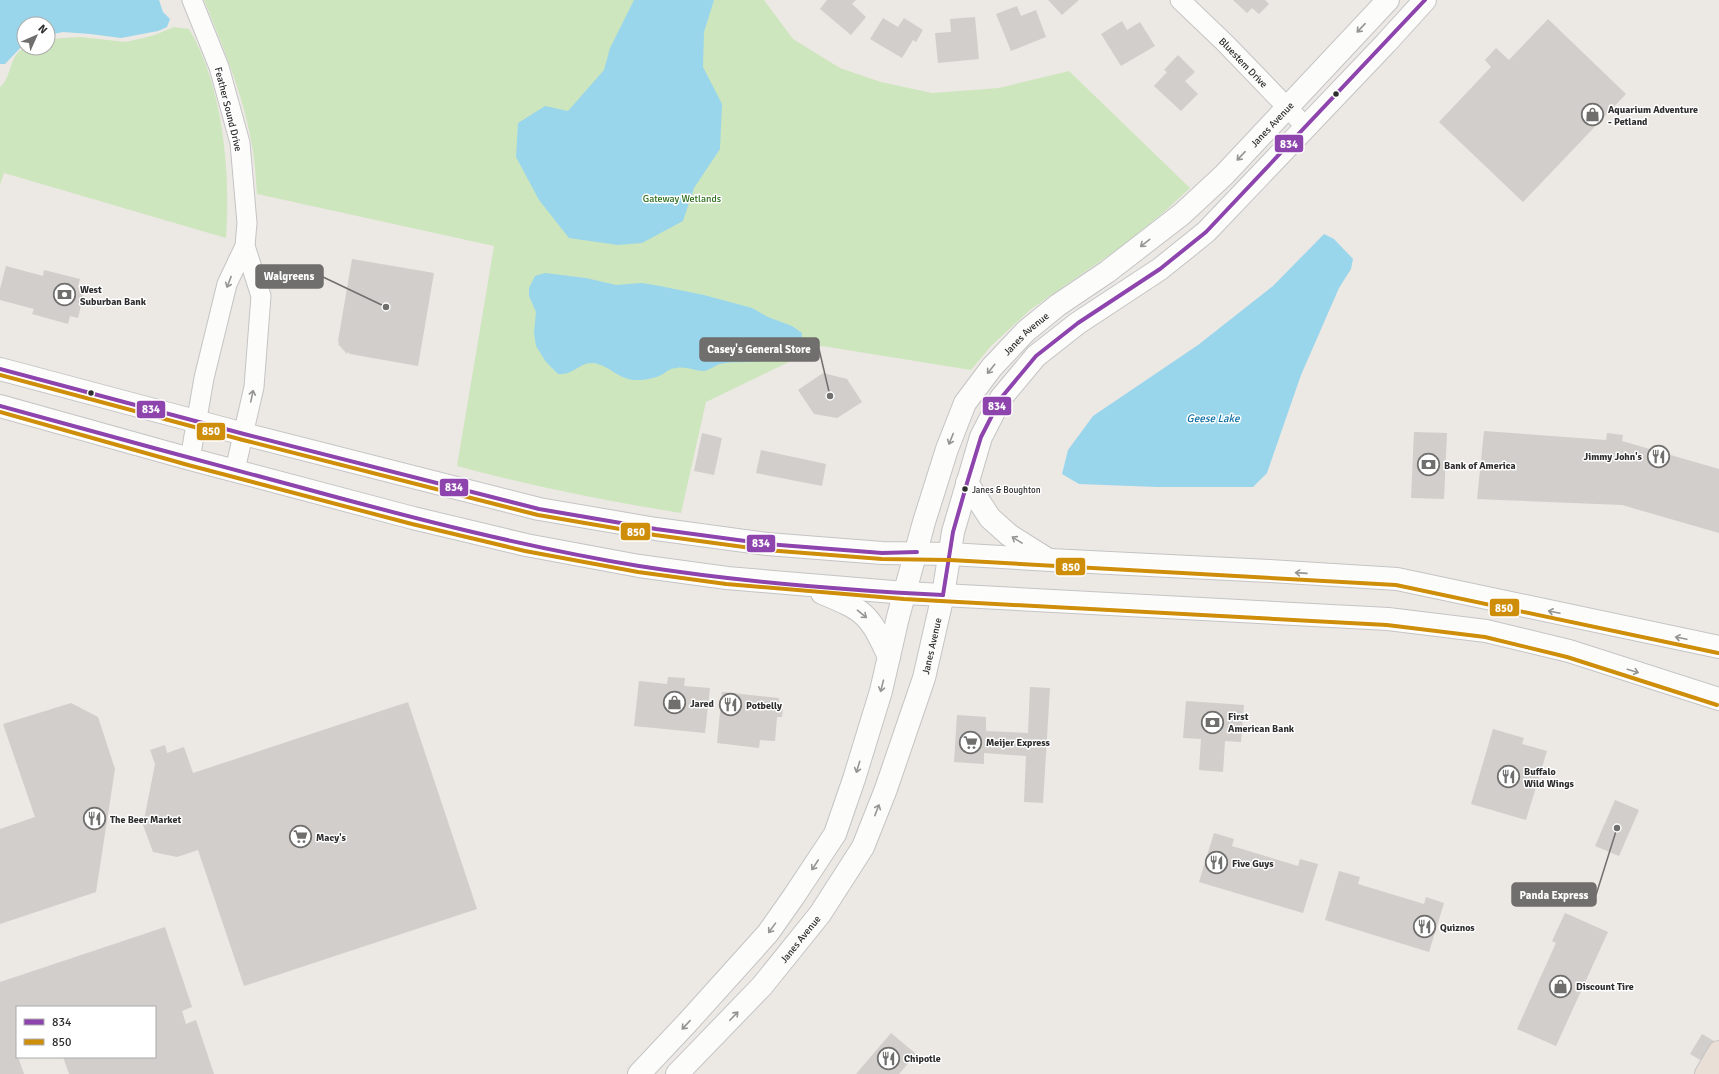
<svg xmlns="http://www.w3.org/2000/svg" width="1719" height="1074" viewBox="0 0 1719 1074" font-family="Signika,sans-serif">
  <rect width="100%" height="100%" fill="#ece8e4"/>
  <g fill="#cee6be">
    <path d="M204 0H764L793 39 840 68 881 82 932 93 999 88 1069 71 1190 188 1164 212 1122 246 1030 310 991 346 971 370 822 346 706 402 681 513C605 501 531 486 457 466L494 246 257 194C256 179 255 165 253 151 245 99 224 49 204 0Z"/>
    <path d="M174 27 189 29C223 85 231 174 226 238L4 173 0 185V87C12 78 9 53 25 48 32 46 42 48 48 48V39L80 37 126 42 155 35Z"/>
  </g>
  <g fill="#99d6ec">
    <polygon points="0,0 159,0 163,12 170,19 167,27 158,31 121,38 90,34 63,32 48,35 48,24 24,24 24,44 5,64 0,64"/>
    <polygon points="634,0 714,0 704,32 703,67 722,104 720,149 694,188 683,221 642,243 618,245 569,238 539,200 516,157 518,123 545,106 568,111 604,70 610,48"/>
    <polygon points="1324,234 1334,239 1353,259 1351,269 1339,288 1301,375 1267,473 1253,487 1157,487 1079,484 1062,474 1068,450 1093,416 1198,345 1273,286"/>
    <path d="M545 273 586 278 616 285 642 283 660 286 704 295 752 308 768 317 792 326 802 333C803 350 776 358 763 361 749 363 734 361 720 364 714 366 710 370 704 371 694 371 686 366 677 368 671 368 667 371 663 374 656 378 645 380 637 380 619 381 609 364 592 363 582 363 578 369 570 372 566 374 562 374 558 374L546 362 536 346 534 333 536 312 529 296V288L535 276Z"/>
  </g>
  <g fill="#d1cecb">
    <polygon points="827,0 856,0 852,4 866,17 851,35 820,9"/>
    <polygon points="1048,0 1079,0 1062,15"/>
    <polygon points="1233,0 1265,0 1269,4 1259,14 1252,8 1247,13"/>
    <polygon points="1017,6 1021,16 1036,10 1046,37 1011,51 996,14"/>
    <polygon points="975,17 979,59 938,63 935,33 951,32 950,19"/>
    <polygon points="883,18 898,27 904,18 923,30 916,42 913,40 902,58 870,39"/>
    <polygon points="1548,19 1626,94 1523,202 1439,122 1491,67 1485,60 1496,48 1509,60"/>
    <polygon points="1122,21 1127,30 1140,22 1155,46 1121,66 1101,34"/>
    <polygon points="1178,55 1195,72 1185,81 1198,94 1181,111 1154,86 1167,72 1164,70"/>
    <polygon points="352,259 434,273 418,366 350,354 348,352 347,354 338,344 339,342 338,341"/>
    <polygon points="6,266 43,276 44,270 80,279 78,287 85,288 78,318 70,316 68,324 32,314 34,309 0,300 0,289"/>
    <polygon points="823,373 847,379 862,402 837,418 814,414 798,390"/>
    <polygon points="1484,431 1606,440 1607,433 1623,435 1622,441 1719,469 1719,533 1622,505 1477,499"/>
    <polygon points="1414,432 1447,433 1444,499 1411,498"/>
    <polygon points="702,433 722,438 714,475 694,471"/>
    <polygon points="761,450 826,464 822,486 756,473"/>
    <polygon points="668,677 685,678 684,686 710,688 705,733 634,726 639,681 667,684"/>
    <polygon points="1030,687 1050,688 1043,803 1024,802 1026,756 984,753 984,764 954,762 957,715 986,717 986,731 1028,733"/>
    <polygon points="722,692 779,698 778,709 783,709 782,717 777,717 775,741 760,740 759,748 717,743"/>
    <polygon points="1186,701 1244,705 1241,742 1225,741 1223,772 1199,770 1201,739 1183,738"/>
    <polygon points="408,702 477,909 244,986 198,850 177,857 153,852 143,825 155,764 150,750 165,745 167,753 184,747 193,773"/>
    <polygon points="71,703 98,717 115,769 96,892 0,924 0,829 35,817 3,724"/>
    <polygon points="1493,729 1524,738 1522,744 1547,751 1526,820 1471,804"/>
    <polygon points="1615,800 1639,810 1619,856 1595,846"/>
    <polygon points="1214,833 1234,839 1232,846 1298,866 1300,859 1318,864 1303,913 1199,882"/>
    <polygon points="1339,871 1360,877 1358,884 1424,904 1426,897 1444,903 1429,952 1325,920"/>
    <polygon points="1565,913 1608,932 1556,1046 1517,1029 1556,943 1552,941"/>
    <polygon points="165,927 192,1007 182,1011 186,1024 196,1020 214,1074 69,1074 63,1057 155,1057 155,1007 17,1007 17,1057 18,1057 24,1074 0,1074 0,982"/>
    <polygon points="891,1033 916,1054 899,1074 856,1074"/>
    <polygon points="1702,1034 1719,1044 1719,1071 1690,1054"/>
  </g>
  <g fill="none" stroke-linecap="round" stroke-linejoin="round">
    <defs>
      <g id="minor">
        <path id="s1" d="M1180 0 1225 43 1306 127"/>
        <polyline points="190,459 204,378 227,284 245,246 247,223 240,143 219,67 192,0"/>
        <polyline points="235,470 254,387 261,296 245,246"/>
      </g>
      <g id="tertiary">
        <path id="s2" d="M639 1074 687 1023 768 933 794 896 835 834 854 779 881 691 898 617 924 522 947 449 965 403 992 367 1026 331 1058 305 1107 272 1182 214 1224 175 1388 0"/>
        <path id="s3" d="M677 1074 762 986 820 914 863 847 886 789 924 678 943 595 953 532 981 437 1001 398 1036 356 1078 323 1160 269 1206 232 1386 43 1425 0"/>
      </g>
      <g id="secondary">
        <polyline points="0,369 244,434 539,509 656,529 767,544 882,553 950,554 1050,560 1269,571 1397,579 1719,647"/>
        <polyline points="0,406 190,459 413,518 526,545 639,566 727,578 905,593 1388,619 1486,631 1569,651 1719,699"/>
        <polyline points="967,483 990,518 1009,535 1047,559"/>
        <path d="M822 593C866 611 869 614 889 657"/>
      </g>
      <polyline id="motorway" points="1706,1074 1719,1052"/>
    </defs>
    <use href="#minor" stroke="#c5c4c5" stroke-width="21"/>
    <use href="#tertiary" stroke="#c5c4c5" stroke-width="24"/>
    <use href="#secondary" stroke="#c5c4c5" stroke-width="24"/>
    <use href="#motorway" stroke="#c6c5c4" stroke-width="24"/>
    <use href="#minor" stroke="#fcfcfb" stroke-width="19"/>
    <use href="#tertiary" stroke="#fcfcfb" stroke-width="22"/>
    <use href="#secondary" stroke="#fcfcfb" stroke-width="22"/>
    <use href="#motorway" stroke="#eadfd6" stroke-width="22"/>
    <defs>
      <g id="bus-1">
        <polyline points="0,369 244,434 539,509 656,529 767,544 882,553 917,552"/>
        <path d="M0 406C100 434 199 460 299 487 412 518 524 547 639 566 740 582 841 590 943 595"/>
        <polyline points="943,595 953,532 967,483 981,437 1001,398 1036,356 1078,323 1160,269 1206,232 1425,0"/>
      </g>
      <g id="bus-2">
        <polyline points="0,375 243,440 538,515 655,535 766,550 882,559 950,560 1396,585 1718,653"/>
        <polyline points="0,412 188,465 412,524 525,551 638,572 726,584 904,599 1387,625 1485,637 1567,657 1717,705"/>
      </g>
    </defs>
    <use href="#bus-1" stroke="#fff" stroke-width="7"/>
    <use href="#bus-2" stroke="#fff" stroke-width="7"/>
    <use href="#bus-1" stroke="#8e44ad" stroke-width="4"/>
    <use href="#bus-2" stroke="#cf8e09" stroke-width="4"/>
  </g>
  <defs><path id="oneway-shaft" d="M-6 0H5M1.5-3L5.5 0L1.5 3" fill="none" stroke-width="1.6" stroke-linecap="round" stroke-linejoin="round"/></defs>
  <g stroke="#959594">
    <use href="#oneway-shaft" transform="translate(1361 28) rotate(133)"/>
    <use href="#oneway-shaft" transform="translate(1241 156) rotate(133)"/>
    <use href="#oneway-shaft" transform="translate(1145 243) rotate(142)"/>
    <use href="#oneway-shaft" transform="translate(229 282) rotate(111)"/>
    <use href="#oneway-shaft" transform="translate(991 369) rotate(129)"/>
    <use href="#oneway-shaft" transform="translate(252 396) rotate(-78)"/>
    <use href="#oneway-shaft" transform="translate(951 439) rotate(112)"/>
    <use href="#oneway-shaft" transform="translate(1017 540) rotate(-148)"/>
    <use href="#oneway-shaft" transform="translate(1301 573) rotate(-176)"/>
    <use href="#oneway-shaft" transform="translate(1554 612) rotate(-168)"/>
    <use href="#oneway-shaft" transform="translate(862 614) rotate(39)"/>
    <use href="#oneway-shaft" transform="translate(1681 638) rotate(-168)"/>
    <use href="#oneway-shaft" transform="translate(1633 671) rotate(17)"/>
    <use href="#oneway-shaft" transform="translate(882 686) rotate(104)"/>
    <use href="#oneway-shaft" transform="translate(858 767) rotate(107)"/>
    <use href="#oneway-shaft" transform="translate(877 810) rotate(-69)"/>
    <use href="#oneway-shaft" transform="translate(815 865) rotate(123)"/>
    <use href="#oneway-shaft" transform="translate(772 928) rotate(126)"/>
    <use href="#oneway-shaft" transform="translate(734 1016) rotate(-46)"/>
    <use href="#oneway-shaft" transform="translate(686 1025) rotate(133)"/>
  </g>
  <defs>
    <symbol id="shop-ring" viewBox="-11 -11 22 22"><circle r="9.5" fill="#fff" stroke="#706f6e" stroke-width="1.5"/><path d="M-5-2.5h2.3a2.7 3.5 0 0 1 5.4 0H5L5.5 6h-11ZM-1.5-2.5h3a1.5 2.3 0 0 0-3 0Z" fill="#706f6e"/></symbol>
    <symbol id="bank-ring" viewBox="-11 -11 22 22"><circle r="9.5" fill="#fff" stroke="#706f6e" stroke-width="1.5"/><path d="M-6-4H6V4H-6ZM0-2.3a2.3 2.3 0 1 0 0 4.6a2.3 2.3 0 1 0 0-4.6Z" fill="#706f6e"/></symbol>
    <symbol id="restaurant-ring" viewBox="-11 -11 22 22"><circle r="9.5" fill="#fff" stroke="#706f6e" stroke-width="1.5"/><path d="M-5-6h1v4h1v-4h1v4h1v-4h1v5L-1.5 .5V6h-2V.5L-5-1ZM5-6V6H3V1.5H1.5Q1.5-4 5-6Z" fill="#706f6e"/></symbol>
    <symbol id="supermarket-ring" viewBox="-11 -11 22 22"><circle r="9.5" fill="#fff" stroke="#706f6e" stroke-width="1.5"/><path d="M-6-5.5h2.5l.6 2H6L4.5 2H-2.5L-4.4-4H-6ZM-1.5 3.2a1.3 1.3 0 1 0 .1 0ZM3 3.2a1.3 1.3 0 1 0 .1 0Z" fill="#706f6e"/></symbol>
  </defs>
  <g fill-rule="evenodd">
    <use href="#shop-ring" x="1580" y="102" width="25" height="25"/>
    <use href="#bank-ring" x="52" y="282" width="25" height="25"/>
    <use href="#restaurant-ring" x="1646" y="444" width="25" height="25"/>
    <use href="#bank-ring" x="1416" y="452" width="25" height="25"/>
    <use href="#shop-ring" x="662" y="690" width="25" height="25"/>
    <use href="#restaurant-ring" x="718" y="692" width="25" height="25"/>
    <use href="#bank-ring" x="1200" y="710" width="25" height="25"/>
    <use href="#supermarket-ring" x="958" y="730" width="25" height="25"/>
    <use href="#restaurant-ring" x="1496" y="764" width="25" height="25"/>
    <use href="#restaurant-ring" x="82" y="806" width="25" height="25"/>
    <use href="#supermarket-ring" x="288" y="824" width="25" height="25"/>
    <use href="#restaurant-ring" x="1204" y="850" width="25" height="25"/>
    <use href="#restaurant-ring" x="1412" y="914" width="25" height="25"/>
    <use href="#shop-ring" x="1548" y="974" width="25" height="25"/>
    <use href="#restaurant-ring" x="876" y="1046" width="25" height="25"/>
  </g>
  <g fill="#2e2e2e" stroke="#fff" stroke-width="1.5">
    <circle cx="1336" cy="94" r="3.5"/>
    <circle cx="91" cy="393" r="3.5"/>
    <circle cx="965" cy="489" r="3.5"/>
  </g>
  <g text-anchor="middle" stroke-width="3" stroke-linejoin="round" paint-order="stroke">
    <g font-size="9" fill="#2e2e2e" stroke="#fff" text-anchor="start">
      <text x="972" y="493">Janes &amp; Boughton</text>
    </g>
    <g font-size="10" fill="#2e2e2e" stroke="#fff">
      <text dy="4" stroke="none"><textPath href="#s1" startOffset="89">Bluestem Drive</textPath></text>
      <text transform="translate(229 109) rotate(76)" y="4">Feather Sound Drive</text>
      <text dy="4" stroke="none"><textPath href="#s2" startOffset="1178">Janes Avenue</textPath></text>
      <text dy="4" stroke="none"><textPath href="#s2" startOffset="854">Janes Avenue</textPath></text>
      <text dy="4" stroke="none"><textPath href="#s3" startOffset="507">Janes Avenue</textPath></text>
      <text dy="4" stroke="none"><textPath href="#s3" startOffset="183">Janes Avenue</textPath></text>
    </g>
    <g font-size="10" font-weight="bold" fill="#2e2e2e" stroke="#fff" text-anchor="start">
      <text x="1608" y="113">Aquarium Adventure<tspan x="1608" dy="12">- Petland</tspan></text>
      <text x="80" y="293">West<tspan x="80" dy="12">Suburban Bank</tspan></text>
      <text x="1642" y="460" text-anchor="end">Jimmy John's</text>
      <text x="1444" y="469">Bank of America</text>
      <text x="690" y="707">Jared</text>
      <text x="746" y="709">Potbelly</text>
      <text x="1228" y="720">First<tspan x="1228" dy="12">American Bank</tspan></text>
      <text x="986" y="746">Meijer Express</text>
      <text x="1524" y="775">Buffalo<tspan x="1524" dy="12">Wild Wings</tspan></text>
      <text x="110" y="823">The Beer Market</text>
      <text x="316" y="841">Macy's</text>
      <text x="1232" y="867">Five Guys</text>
      <text x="1440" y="931">Quiznos</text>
      <text x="1576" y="990">Discount Tire</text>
      <text x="904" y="1062">Chipotle</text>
    </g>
    <g font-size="10" fill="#2c6e1b" stroke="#fff">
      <text x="682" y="202">Gateway Wetlands</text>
    </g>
    <g font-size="11" font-style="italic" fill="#0d6fa3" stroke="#fff">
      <text x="1213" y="422">Geese Lake</text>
    </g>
  </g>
  <path fill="none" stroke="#706f6e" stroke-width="1.5" d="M386 307L323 277M830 396L819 349M1617 828L1596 895"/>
  <g fill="#706f6e" stroke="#fff" stroke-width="1.5">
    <circle cx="386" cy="307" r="4"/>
    <circle cx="830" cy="396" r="4"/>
    <circle cx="1617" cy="828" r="4"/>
  </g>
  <g fill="#706f6e" stroke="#706f6e" stroke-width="1.5">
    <rect x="256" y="265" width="67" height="23" rx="4"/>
    <rect x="700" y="338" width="119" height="23" rx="4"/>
    <rect x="1512" y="883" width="84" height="23" rx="4"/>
  </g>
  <g font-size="11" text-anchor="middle" font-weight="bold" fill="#fff">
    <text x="289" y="280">Walgreens</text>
    <text x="759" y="353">Casey's General Store</text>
    <text x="1554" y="899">Panda Express</text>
  </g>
  <g stroke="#fff" stroke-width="1.5">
    <rect x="1274" y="134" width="30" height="19" rx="4" fill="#8e44ad"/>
    <rect x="982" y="396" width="30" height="20" rx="4" fill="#8e44ad"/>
    <rect x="136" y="400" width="30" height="19" rx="4" fill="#8e44ad"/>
    <rect x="196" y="422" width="30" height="19" rx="4" fill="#cf8e09"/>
    <rect x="439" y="478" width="30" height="19" rx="4" fill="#8e44ad"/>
    <rect x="620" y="522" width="31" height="19" rx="4" fill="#cf8e09"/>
    <rect x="746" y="534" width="30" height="19" rx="4" fill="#8e44ad"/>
    <rect x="1055" y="557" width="31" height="19" rx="4" fill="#cf8e09"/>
    <rect x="1489" y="598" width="31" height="19" rx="4" fill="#cf8e09"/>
  </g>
  <g font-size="11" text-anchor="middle" font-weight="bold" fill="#fff">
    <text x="1289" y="148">834</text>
    <text x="997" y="410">834</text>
    <text x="151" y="413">834</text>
    <text x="211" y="435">850</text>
    <text x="454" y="491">834</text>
    <text x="636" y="536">850</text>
    <text x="761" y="547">834</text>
    <text x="1071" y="571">850</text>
    <text x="1504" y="612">850</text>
  </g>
  <rect x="16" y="1006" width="140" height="52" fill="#ffffff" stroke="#ababab"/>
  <rect x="24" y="1019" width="20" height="6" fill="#8e44ad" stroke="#ababab"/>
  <text x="52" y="1026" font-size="12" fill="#2e2e2e">834</text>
  <rect x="24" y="1039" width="20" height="6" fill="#cf8e09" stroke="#ababab"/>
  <text x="52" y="1046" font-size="12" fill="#2e2e2e">850</text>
  <g transform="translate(36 36) rotate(45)"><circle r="19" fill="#ffffff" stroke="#ababab"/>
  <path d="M0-3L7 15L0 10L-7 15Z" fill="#706f6e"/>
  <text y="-6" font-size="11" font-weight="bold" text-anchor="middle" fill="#2e2e2e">N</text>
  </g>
</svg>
